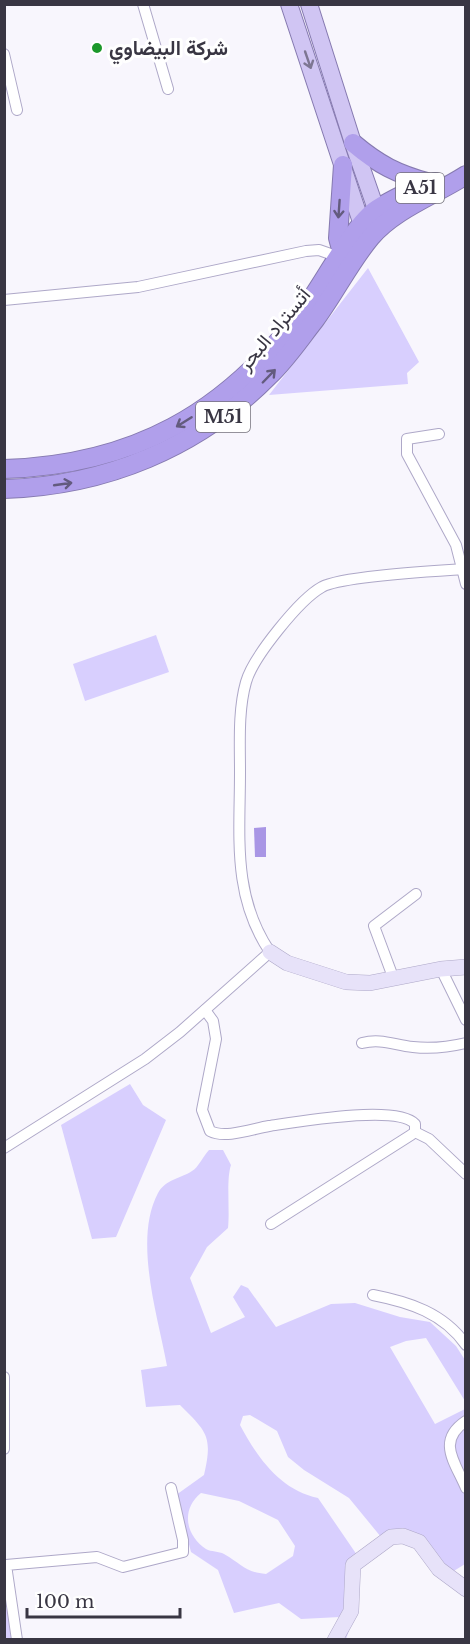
<svg xmlns="http://www.w3.org/2000/svg" width="470" height="1644" viewBox="0 0 470 1644" font-family="'Libre Baskerville',Vazirmatn,serif">
  <rect width="100%" height="100%" fill="#f8f6fd"/>
  <g fill="#d8cffe" fill-rule="evenodd">
    <polygon points="368,268 419,362 407,373 408,384 269,395"/>
    <polygon points="156,635 169,672 85,701 73,664"/>
    <polygon points="130,1084 143,1105 166,1120 116,1237 92,1239 61,1125"/>
    <path d="M209 1150H223L231 1165C226 1180 230 1209 228 1228L207 1247 190 1278 211 1333 245 1317 233 1297 241 1285 248 1288 276 1327 331 1304 355 1303 400 1317 430 1322 456 1346 465 1360V1401L426 1338 406 1341 390 1347 435 1424 465 1409V1564L449 1574 404 1531 358 1556 357 1607 346 1639 340 1617 301 1619 279 1603 234 1613 218 1570 191 1552 176 1495 204 1475C213 1436 207 1432 180 1405L146 1407 141 1370 167 1366C158 1316 133 1240 158 1193 166 1179 180 1179 192 1171 198 1168 204 1155 209 1150ZM250 1415 277 1431 288 1457 304 1470 349 1498 381 1537 357 1555 318 1498C280 1490 257 1457 240 1425L243 1416ZM201 1493 239 1501 278 1520 295 1546 293 1556 266 1574C244 1572 242 1564 224 1554 219 1551 211 1552 206 1549 185 1535 181 1509 201 1493Z"/>
    <polygon points="5,1602 15,1639 5,1639"/>
  </g>
  <polygon fill="#a996e5" points="266,827 266,857 255,857 254,828"/>
  <g fill="none" stroke-linecap="round" stroke-linejoin="round">
    <defs>
      <g id="street">
        <polyline points="143,4 168,89"/>
        <polyline points="4,54 17,110"/>
        <polyline points="4,300 138,287 306,251 319,250 339,257"/>
        <polyline points="439,434 407,439 407,454 456,545 466,584"/>
        <polyline points="441,969 466,1020"/>
        <polyline points="393,977 374,926 416,894"/>
        <path d="M205 1010 213 1021 216 1039 202 1110 210 1131C225 1139 252 1129 269 1126 296 1122 397 1104 415 1124V1132L411 1135 271 1224"/>
        <path d="M362 1043C381 1038 394 1045 413 1047 430 1049 449 1047 466 1043"/>
        <polyline points="415,1132 429,1139 466,1174"/>
        <path d="M4 1148 145 1059 180 1032 270 952C232 896 240 836 240 772 240 743 238 710 246 682 253 657 300 599 322 587 341 576 438 571 466 569"/>
        <path d="M373 1295C409 1302 444 1313 466 1345"/>
        <polyline points="4,1377 4,1449"/>
        <path d="M466 1421C436 1441 455 1462 466 1488"/>
        <polyline points="17,1640 6,1565 97,1557 123,1567 183,1552 183,1540 171,1488"/>
      </g>
      <g id="secondary">
        <polyline points="270,952 287,963 346,982 370,983 441,969 466,967"/>
        <polyline points="335,1640 351,1611 353,1565 391,1537 403,1536 419,1542 439,1569 466,1589"/>
      </g>
      <g id="primary">
        <polyline points="289,4 362,225 368,233"/>
        <polyline points="309,4 353,143 376,209 384,219"/>
      </g>
      <g id="highway">
        <path d="M353 143C379 165 397 174 430 183"/>
        <polyline points="342,253 338,238 343,165"/>
        <path d="M4 469C133 465 225 414 302 312 322 286 353 225 377 209 391 200 419 186 435 182"/>
        <path d="M4 489C105 486 198 448 269 376 286 360 300 339 315 320 335 293 350 262 371 237 395 209 435 195 466 175"/>
      </g>
    </defs>
    <use href="#street" stroke="#aea8c8" stroke-width="12"/>
    <use href="#secondary" stroke="#aea8c8" stroke-width="16"/>
    <use href="#primary" stroke="#867ab0" stroke-width="18"/>
    <use href="#highway" stroke="#867ab0" stroke-width="20"/>
    <use href="#street" stroke="#fff" stroke-width="10"/>
    <use href="#secondary" stroke="#e7e2f9" stroke-width="15"/>
    <use href="#primary" stroke="#d0c5f3" stroke-width="16"/>
    <use href="#highway" stroke="#b09feb" stroke-width="18"/>
  </g>
  <defs><path id="oneway-shaft" d="M-6 0H5M1.5-3L5.5 0L1.5 3" fill="none" stroke-width="1.6" stroke-linecap="round" stroke-linejoin="round" transform="scale(1.5)"/></defs>
  <use stroke="#7d7692" href="#oneway-shaft" transform="translate(308 60) rotate(71)"/>
  <g stroke="#635b7e">
    <use href="#oneway-shaft" transform="translate(339 209) rotate(94)"/>
    <use href="#oneway-shaft" transform="translate(269 376) rotate(-46)"/>
    <use href="#oneway-shaft" transform="translate(184 422) rotate(148)"/>
    <use href="#oneway-shaft" transform="translate(63 484) rotate(-8)"/>
  </g>
  <circle fill="#1c982b" stroke="#fff" stroke-width="2" cx="97" cy="48" r="6"/>
  <g text-anchor="middle" stroke-width="6" stroke-linejoin="round" paint-order="stroke">
    <g fill="#fff" stroke="#74727b" stroke-width="1.5">
      <rect x="396" y="173" width="48" height="30" rx="4.5"/>
      <rect x="196" y="402" width="54" height="30" rx="4.5"/>
    </g>
    <g font-size="18" font-weight="bold" fill="#393643">
      <text x="420" y="194">A51</text>
      <text x="223" y="423">M51</text>
    </g>
    <g font-size="20" font-weight="bold" fill="#393643" stroke="#fff" text-anchor="start">
      <text x="109" y="55">شركة البيضاوي</text>
    </g>
    <g font-size="20" fill="#393643" stroke="#fff">
      <text transform="translate(274 329) rotate(-50)" y="7">أتستراد البحر</text>
    </g>
  </g>
  <rect width="470" height="1644" fill="none" stroke="#393643" stroke-width="12"/>
  <path d="M27 1608v9h153v-9" fill="none" stroke="#393643" stroke-width="3"/>
  <text x="36" y="1608" font-size="18" fill="#393643" stroke="#ffffff" stroke-width="4.5" paint-order="stroke">100 m</text>
</svg>
